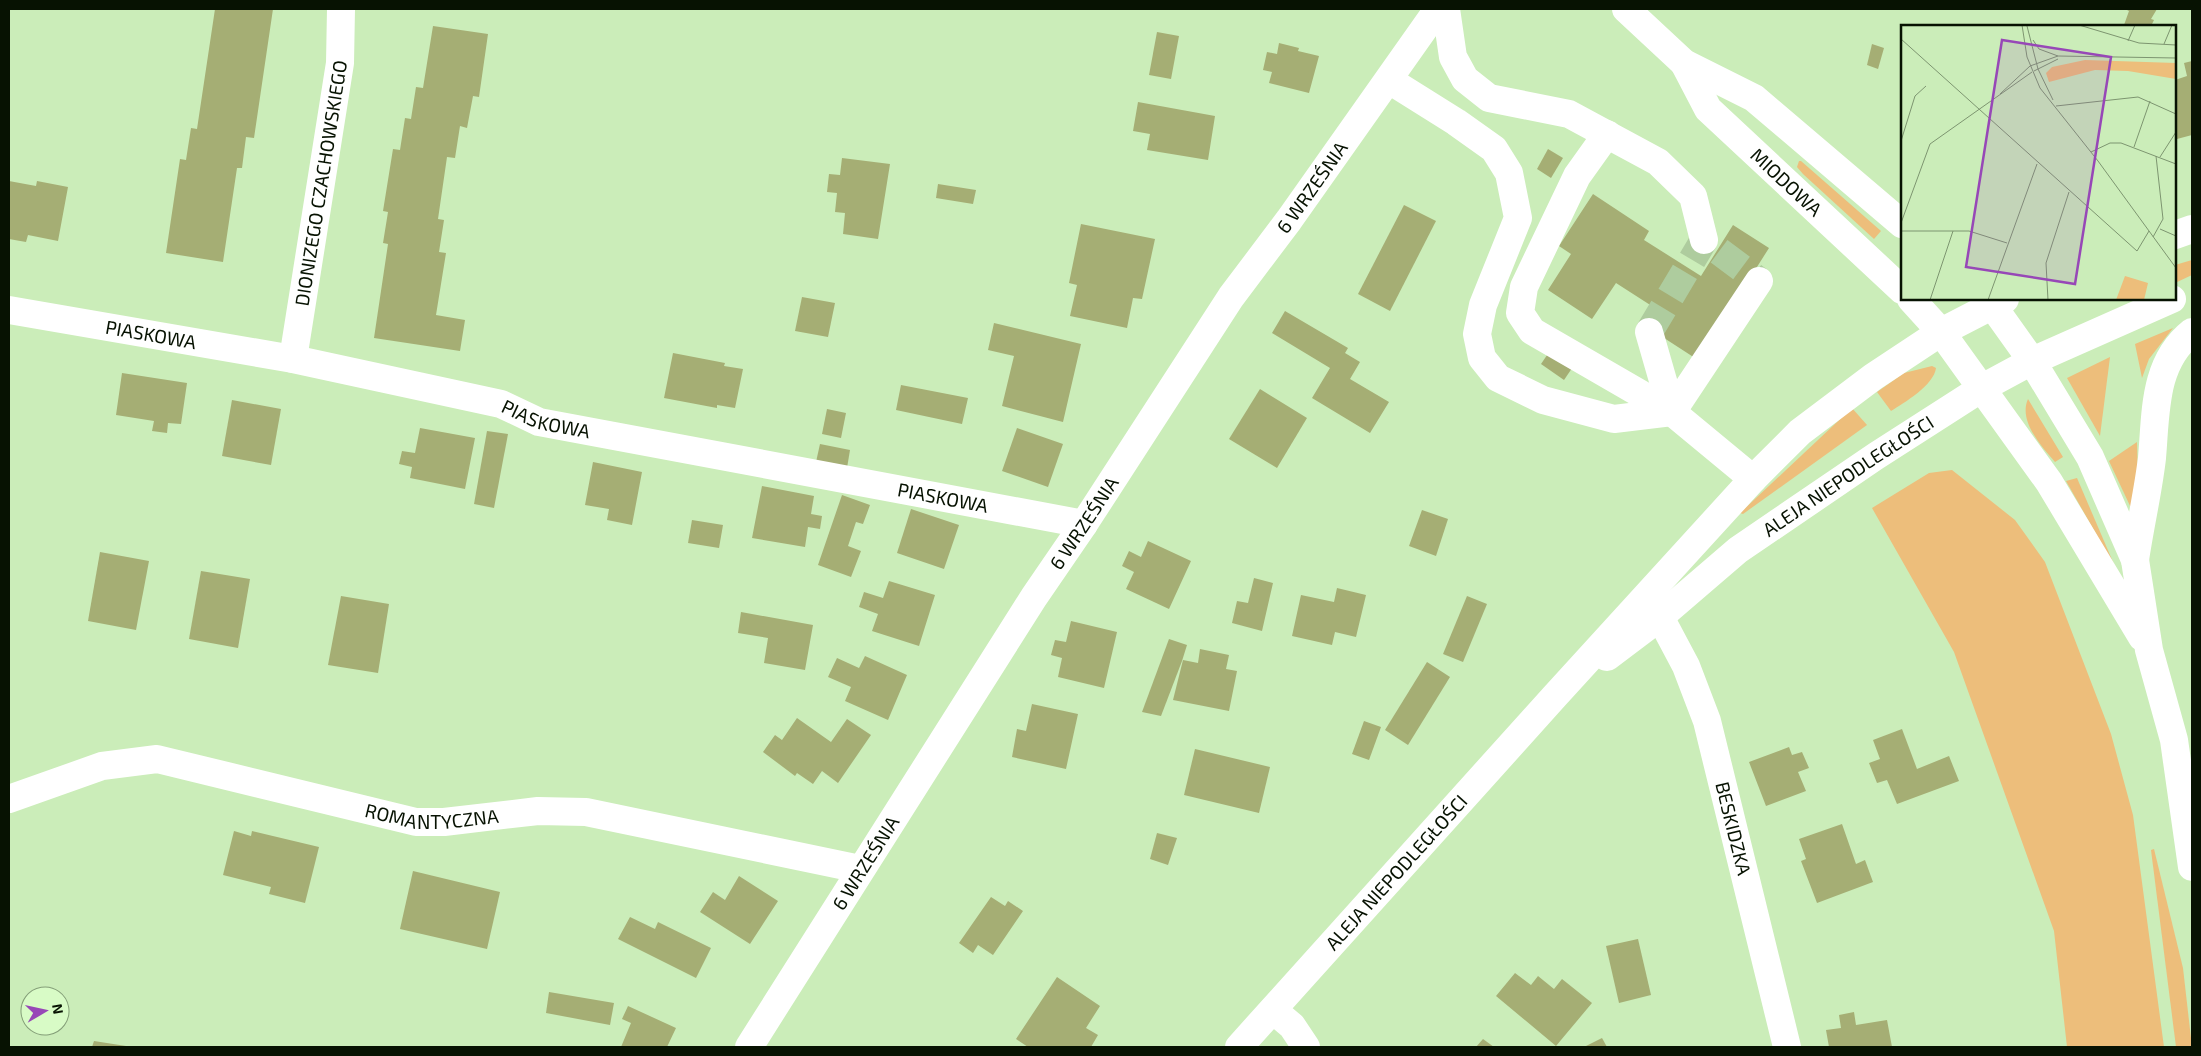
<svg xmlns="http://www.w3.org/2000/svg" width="2201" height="1056" viewBox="0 0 2201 1056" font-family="'Exo 2',sans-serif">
  <rect width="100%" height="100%" fill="#cbedb9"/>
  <g fill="#edbe7b">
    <polygon points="1799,161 1801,161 1881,231 1874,239 1803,174 1797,167"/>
    <polygon points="2192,260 2192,275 2175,283 2175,265"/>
    <polygon points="2173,328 2149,359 2142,378 2135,344"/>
    <polygon points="2110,357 2100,436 2067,378"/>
    <path d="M1932 366 1936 368C1934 385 1904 403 1891 411L1877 392 1904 373Z"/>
    <path d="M2028 399 2063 457 2055 462C2042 447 2018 421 2028 399Z"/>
    <polygon points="1852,408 1867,425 1743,514 1740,513"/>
    <polygon points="2137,442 2138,483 2131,508 2109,461"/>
    <polygon points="1952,470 2015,520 2045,562 2111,734 2133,815 2164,1047 2067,1047 2054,931 1954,652 1872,508 1929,473"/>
    <polygon points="2077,478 2116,569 2066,481"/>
    <polygon points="2154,849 2183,968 2192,1047 2176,1047 2151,850"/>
  </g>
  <g fill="#a5ae74">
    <polygon points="215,9 273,9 254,138 246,137 242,168 237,168 223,262 166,253 180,159 186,160 191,128 197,129"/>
    <polygon points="2125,9 2157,9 2151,19 2154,20 2151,26 2124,25 2129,11"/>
    <polygon points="433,26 488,34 479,97 473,96 467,128 460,126 455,158 447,157 438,219 444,220 439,252 446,253 436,315 465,320 460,351 374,338 388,244 383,243 388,212 383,211 393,149 400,150 405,118 411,119 416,87 423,88"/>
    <polygon points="1157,32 1179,36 1171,79 1149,75"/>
    <polygon points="1279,43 1299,48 1298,51 1319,56 1309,93 1269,83 1272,72 1263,70 1267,52 1277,54"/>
    <polygon points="1872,44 1884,48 1878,69 1867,65"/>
    <polygon points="2192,61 2192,135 2177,139 2175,130 2175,80 2187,76 2184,63"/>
    <polygon points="1138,102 1215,116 1208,160 1147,150 1150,134 1133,131"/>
    <polygon points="1548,149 1563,158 1551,178 1537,169"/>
    <polygon points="842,158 890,164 878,239 843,234 845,213 835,212 837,193 827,192 829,174 840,175"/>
    <polygon points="9,181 36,186 37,181 68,187 58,241 28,235 26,242 9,239"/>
    <polygon points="938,184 976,190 973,204 936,198"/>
    <polygon points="1593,194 1649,231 1644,240 1701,276 1733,225 1769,248 1698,360 1661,336 1672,319 1616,283 1592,319 1548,290 1571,254 1559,246"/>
    <polygon points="1404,205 1436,221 1390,311 1358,294"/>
    <polygon points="1081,224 1155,239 1142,299 1133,298 1127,328 1070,316 1077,285 1069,283"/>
    <polygon points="802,297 835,303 828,337 795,331"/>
    <polygon points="1285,311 1348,348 1345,353 1360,362 1350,379 1389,402 1370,433 1312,398 1330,368 1272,333"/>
    <polygon points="994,323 1081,344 1063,422 1002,406 1014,356 988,350"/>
    <polygon points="1562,333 1585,349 1564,380 1541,364"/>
    <polygon points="673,353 725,363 724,366 743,369 735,408 717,405 717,408 664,398"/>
    <polygon points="122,373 187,383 181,424 168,423 167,433 152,431 154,421 116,415"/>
    <polygon points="901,385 968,398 962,424 896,410"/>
    <polygon points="1260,389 1307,418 1277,468 1229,439"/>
    <polygon points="232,400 281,409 271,465 222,456"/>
    <polygon points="827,409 846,413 841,438 822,434"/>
    <polygon points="420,428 475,438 465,489 410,478 412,467 399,464 402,451 415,453"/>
    <polygon points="1017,428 1063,444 1048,487 1002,471"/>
    <polygon points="487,431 508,434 494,508 474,504"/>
    <polygon points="820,444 850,450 847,468 816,462"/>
    <polygon points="593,462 642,472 632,525 607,520 609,509 585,505"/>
    <polygon points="762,486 814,496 811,514 822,516 820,529 808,527 805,547 752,538"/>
    <polygon points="842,495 870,505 863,524 856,522 848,546 861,551 851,577 818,565"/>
    <polygon points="911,509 959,525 944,569 897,553"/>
    <polygon points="1422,510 1448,519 1436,556 1409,546"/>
    <polygon points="692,520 723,525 719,548 688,543"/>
    <polygon points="1148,541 1191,561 1169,609 1126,589 1134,572 1122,566 1129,551 1141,557"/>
    <polygon points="100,552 149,561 136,630 88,621"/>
    <polygon points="201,571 250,579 238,648 189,639"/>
    <polygon points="1254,578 1273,583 1262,631 1232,623 1237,601 1248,603"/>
    <polygon points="889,581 935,595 919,646 872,631 878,614 859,607 864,592 883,598"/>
    <polygon points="1337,588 1366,595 1356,637 1335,632 1332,645 1292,636 1301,595 1334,602"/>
    <polygon points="341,596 389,604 378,673 328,665"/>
    <polygon points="1467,596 1487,604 1463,662 1443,654"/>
    <polygon points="741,612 813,625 805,670 764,663 768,638 738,633"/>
    <polygon points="1071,621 1117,632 1104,688 1058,677 1062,658 1051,655 1055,640 1066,642"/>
    <polygon points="1169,639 1187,645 1182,661 1161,716 1142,712"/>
    <polygon points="1200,649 1229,655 1226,669 1237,671 1229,711 1173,700 1183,660 1198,663"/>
    <polygon points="865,656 907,675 888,720 845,701 851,687 828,677 837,658 859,668"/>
    <polygon points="1427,662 1450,677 1408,745 1385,730"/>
    <polygon points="1032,704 1078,714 1066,769 1012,757 1017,729 1026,731"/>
    <polygon points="797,718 831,742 847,719 871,735 838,783 822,771 813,784 797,773 795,776 763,752 775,735 782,740"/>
    <polygon points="1364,721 1381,727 1369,760 1352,754"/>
    <polygon points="1902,729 1917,769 1949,756 1959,781 1897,804 1887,780 1877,783 1869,763 1880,759 1873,740"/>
    <polygon points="1789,747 1792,755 1802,752 1809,768 1798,772 1806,791 1766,806 1749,762"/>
    <polygon points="1195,749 1270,767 1259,813 1184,795"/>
    <polygon points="1842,824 1856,864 1865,860 1873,882 1817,903 1801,861 1806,859 1799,839"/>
    <polygon points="234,831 251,836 252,831 319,847 305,903 269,894 271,887 223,875"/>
    <polygon points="1157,833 1177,838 1168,865 1150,859"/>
    <polygon points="413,871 500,892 487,949 400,929"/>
    <polygon points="739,876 778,901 750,944 700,912 713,892 725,900"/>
    <polygon points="991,897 1005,906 1008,901 1023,911 993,955 978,945 973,953 959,943"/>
    <polygon points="630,917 655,929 658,922 711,948 696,978 618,939"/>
    <polygon points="1638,939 1651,995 1619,1003 1606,946"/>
    <polygon points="1515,973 1531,985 1538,976 1554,989 1562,979 1592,1003 1556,1046 1496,996"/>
    <polygon points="1057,977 1100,1006 1086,1028 1098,1035 1091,1047 1028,1047 1016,1039"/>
    <polygon points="549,992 614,1003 610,1025 546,1013"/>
    <polygon points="628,1006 676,1028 667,1047 621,1047 631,1023 622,1019"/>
    <polygon points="1854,1012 1856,1025 1887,1020 1892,1047 1829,1047 1826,1030 1841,1028 1839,1015"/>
    <polygon points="1602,1038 1607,1047 1584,1047"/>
    <polygon points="1483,1039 1494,1047 1476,1047"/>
    <polygon points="94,1041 126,1046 126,1047 92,1047"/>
  </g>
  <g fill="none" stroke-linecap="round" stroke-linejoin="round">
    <polyline stroke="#aecc9e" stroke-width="28" stroke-dasharray="28 14" stroke-linecap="butt" points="1649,332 1704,240 1759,281"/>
    <g stroke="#fff" stroke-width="28">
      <polyline points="1446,9 1453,57 1465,79 1489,98 1569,114 1658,162 1693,196 1704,240"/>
      <polyline points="1626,9 1684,63 1754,98 1902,224"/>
      <path id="s1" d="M1684 63 1708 109 1902 290"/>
      <polyline points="1389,80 1456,122 1494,149 1509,173 1518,218 1483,305 1477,334 1482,358 1498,378 1543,400 1614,419 1672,412 1759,281"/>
      <polyline points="1607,134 1577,176 1524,287 1520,313 1532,331 1672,412 1753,479"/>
      <polyline points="1911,299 1941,332"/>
      <path id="s2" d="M9 310 293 359 501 404 539 422 1084 524"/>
      <polyline points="1649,332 1672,412"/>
      <path id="s3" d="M293 359 340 63 341 9"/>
      <path id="s4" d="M1660 617 1686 666 1707 721 1787 1047"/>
      <path id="s5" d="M9 799 102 766 157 759 416 822H444L538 811 586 812 860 869"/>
      <polyline points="1273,1010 1292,1026 1306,1047"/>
      <path id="s6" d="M749 1047 1034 597 1084 524 1231 297 1289 220 1438 9"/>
    </g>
    <g stroke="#fff" stroke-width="28">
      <polyline points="2175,235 2192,229"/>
      <polyline points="1992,305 2032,361 2090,457 2135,560 2149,650 2174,740 2192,867"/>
      <polyline points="1941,332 2049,482 2142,637"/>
      <path d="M2135 560C2140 526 2148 492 2152 458 2156 413 2153 363 2192 332"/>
      <path id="s7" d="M1607 657 1660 617 1738 550 1876 456 1982 388 2032 361 2172 299"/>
      <path id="s8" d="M1239 1047 1554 697 1753 479 1800 432 1873 377 1941 332 2005 299"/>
    </g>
  </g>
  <g text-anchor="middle" stroke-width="4" stroke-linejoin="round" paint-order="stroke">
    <g font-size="19" fill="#071202" stroke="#d8fbc6">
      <text dy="7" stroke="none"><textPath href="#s1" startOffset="159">MIODOWA</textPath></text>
      <text dy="7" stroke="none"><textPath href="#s3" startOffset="178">DIONIZEGO CZACHOWSKIEGO</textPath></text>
      <text dy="7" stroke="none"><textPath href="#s6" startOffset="1028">6 WRZEŚNIA</textPath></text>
      <text dy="7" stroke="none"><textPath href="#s2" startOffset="144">PIASKOWA</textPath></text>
      <text dy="7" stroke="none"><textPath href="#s2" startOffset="549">PIASKOWA</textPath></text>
      <text dy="7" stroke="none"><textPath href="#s7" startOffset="302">ALEJA NIEPODLEGŁOŚCI</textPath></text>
      <text dy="7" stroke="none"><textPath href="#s2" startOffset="954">PIASKOWA</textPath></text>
      <text dy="7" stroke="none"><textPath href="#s6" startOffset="622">6 WRZEŚNIA</textPath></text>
      <text dy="7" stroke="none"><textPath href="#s5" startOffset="436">ROMANTYCZNA</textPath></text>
      <text dy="7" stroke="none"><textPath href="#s4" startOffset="225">BESKIDZKA</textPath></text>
      <text dy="7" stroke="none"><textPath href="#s6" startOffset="218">6 WRZEŚNIA</textPath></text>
      <text dy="7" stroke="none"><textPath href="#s8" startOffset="235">ALEJA NIEPODLEGŁOŚCI</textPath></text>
    </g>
  </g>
  <g transform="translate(1901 25)">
    <rect width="275" height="275" fill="#cbedb9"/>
    <path d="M184 35 275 38V54L227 46 194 45 148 57 145 48 151 42ZM224 251 247 258 243 275H215Z" fill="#edbe7b"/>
    <path fill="none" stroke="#7d9570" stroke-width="1" d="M121 0 126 32 139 63 197 136 275 243M178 0 238 18 275 20M126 1 137 44 152 75M0 14 236 226 248 206M132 15 138 24 157 31M227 16 234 0M263 19 271 0M129 41 157 31 275 33M133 46 157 34M99 69 129 41M155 81 237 72 275 89M0 116 14 71 25 61M233 122 249 76M190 127 209 118H220L275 139M259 132 275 107M0 198 29 119 131 47M259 204 275 211M0 206H68L106 218M252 212 262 194 255 131M29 275 52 206M87 275 136 139M147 275 145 238 168 167"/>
    <path fill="#9747b7" fill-opacity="0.15" stroke="#9747b7" stroke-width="2.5" d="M101 15 210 32 174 259 65 242Z"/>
    <rect width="275" height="275" fill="none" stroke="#071202" stroke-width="2.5"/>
  </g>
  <rect width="2201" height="1056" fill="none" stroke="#071202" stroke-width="20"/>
  <g transform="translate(45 1011) rotate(81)"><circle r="24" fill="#d8fbc6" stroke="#849e78"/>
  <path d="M0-4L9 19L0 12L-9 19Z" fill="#9747b7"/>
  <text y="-8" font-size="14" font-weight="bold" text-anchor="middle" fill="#071202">N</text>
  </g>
</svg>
